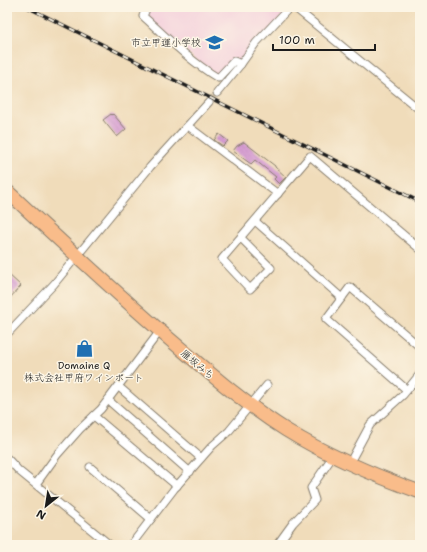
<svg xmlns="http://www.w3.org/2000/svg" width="427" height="552" viewBox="0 0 427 552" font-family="'Shantell Sans','Klee One',sans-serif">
  <defs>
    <pattern id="building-back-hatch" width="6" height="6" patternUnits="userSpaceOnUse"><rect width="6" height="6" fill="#d59ad2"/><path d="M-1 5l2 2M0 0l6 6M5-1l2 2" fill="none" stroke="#b684b4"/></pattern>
  </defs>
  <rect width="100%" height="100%" fill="#fcf5e5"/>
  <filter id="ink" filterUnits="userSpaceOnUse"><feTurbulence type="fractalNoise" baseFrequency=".025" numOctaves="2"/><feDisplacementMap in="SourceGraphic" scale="8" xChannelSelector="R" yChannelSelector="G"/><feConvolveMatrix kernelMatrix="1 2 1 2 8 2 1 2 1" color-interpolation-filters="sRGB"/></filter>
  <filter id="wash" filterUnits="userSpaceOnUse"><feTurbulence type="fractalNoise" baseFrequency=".012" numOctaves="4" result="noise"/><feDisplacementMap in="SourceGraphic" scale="16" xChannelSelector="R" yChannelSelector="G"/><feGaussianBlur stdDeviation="0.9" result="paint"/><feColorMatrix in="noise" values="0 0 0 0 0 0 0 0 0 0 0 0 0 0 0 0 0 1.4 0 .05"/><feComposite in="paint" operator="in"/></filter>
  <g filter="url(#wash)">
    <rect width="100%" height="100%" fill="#f0dcba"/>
    <polygon fill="#f4cfdc" points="147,7 290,7 241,64 233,61 218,78 143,16"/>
    <g id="blocks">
      <g fill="url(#building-back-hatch)">
        <polygon points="111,114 112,115 113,114 126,129 117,137 103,120"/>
        <polygon points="219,134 228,141 223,146 214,140"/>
        <polygon points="244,142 275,166 275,167 286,177 279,184 274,179 276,177 255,160 251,164 233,151 237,146"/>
        <polygon points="7,273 21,286 7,301"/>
      </g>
    </g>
  </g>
  <g filter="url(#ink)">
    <use href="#blocks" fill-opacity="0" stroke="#867c6b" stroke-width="1"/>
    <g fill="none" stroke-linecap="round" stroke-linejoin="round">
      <polyline stroke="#c6b69a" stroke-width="7" stroke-dasharray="7 3.5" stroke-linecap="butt" points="209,102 217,93"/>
      <defs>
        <g id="street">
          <path d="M147 7 143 16C167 38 190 61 218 78L234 61 241 64"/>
          <polyline points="294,7 420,110"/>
          <polyline points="217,93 241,64 256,43 290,7"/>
          <polyline points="188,126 278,194"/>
          <polyline points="255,221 342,298"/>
          <polyline points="241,238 271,268 250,289 222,259 310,156 420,249"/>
          <polyline points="7,334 54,284 150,167 209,102"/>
          <polyline points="119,387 201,458"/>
          <polyline points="407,390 326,319 350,287 420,347"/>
          <polyline points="108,400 190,472"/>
          <polyline points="94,416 177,486"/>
          <polyline points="7,458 19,471 110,545"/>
          <polyline points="349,464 370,425 403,395 420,374"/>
          <polyline points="90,467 151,519"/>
          <polyline points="36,484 57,455 80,429 101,409 160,331"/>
          <polyline points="131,545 174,489 212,446 229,431 267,385"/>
          <polyline points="277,545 293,523 315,500 311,488 333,456"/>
        </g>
        <path id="highway" d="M7 191C64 244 121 298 180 348 214 377 248 406 286 430 328 456 373 475 420 492"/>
      </defs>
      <use href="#street" stroke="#867c6b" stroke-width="9"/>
      <use href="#highway" stroke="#867c6b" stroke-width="15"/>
      <use href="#street" stroke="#fff" stroke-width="7"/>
      <use href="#highway" stroke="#f9bc8a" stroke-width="13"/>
      <defs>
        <polyline id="rail" points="27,7 420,202"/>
      </defs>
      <use href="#rail" stroke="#1c1c1c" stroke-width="3.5"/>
      <use href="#rail" stroke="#fcf5e5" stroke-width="2" stroke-dasharray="6" stroke-linecap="butt"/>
    </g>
  </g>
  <defs>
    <symbol id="school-bare" viewBox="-9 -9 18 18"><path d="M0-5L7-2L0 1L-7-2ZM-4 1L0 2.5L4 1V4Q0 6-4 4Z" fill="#1f6fb2" stroke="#fcf5e5" stroke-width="2.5" paint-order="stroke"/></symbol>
    <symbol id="shop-bare" viewBox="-9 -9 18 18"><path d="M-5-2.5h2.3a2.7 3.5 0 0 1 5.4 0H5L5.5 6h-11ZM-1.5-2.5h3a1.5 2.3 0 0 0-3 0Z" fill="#1f6fb2" stroke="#fcf5e5" stroke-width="2.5" paint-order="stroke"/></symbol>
  </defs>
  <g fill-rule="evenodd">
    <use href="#school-bare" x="202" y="30" width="25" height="25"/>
    <use href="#shop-bare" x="72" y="336" width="25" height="25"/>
  </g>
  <g text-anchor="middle" stroke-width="3" stroke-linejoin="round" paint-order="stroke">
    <g font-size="10" fill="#1c1c1c" stroke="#fcf5e5" text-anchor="end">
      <text x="201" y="46">市立甲運小学校</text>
      <text x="84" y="369" text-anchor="middle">Domaine Q<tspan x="84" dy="12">株式会社甲府ワインポート</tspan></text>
    </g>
    <g font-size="10" fill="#1c1c1c" stroke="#fcf5e5">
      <text transform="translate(198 364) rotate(40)" y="4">雁坂みち</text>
    </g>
  </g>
  <rect width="427" height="552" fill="none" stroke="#fcf5e5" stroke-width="24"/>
  <g transform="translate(46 506) rotate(210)" stroke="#fcf5e5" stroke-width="3" paint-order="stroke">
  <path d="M0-3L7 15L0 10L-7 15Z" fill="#1c1c1c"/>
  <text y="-6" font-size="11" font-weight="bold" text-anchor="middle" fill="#1c1c1c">N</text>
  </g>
  <path d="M273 44v6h102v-6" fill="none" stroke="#1c1c1c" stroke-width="2"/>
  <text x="279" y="44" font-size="12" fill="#1c1c1c" stroke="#fcf5e5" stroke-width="3" paint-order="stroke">100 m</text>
</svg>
